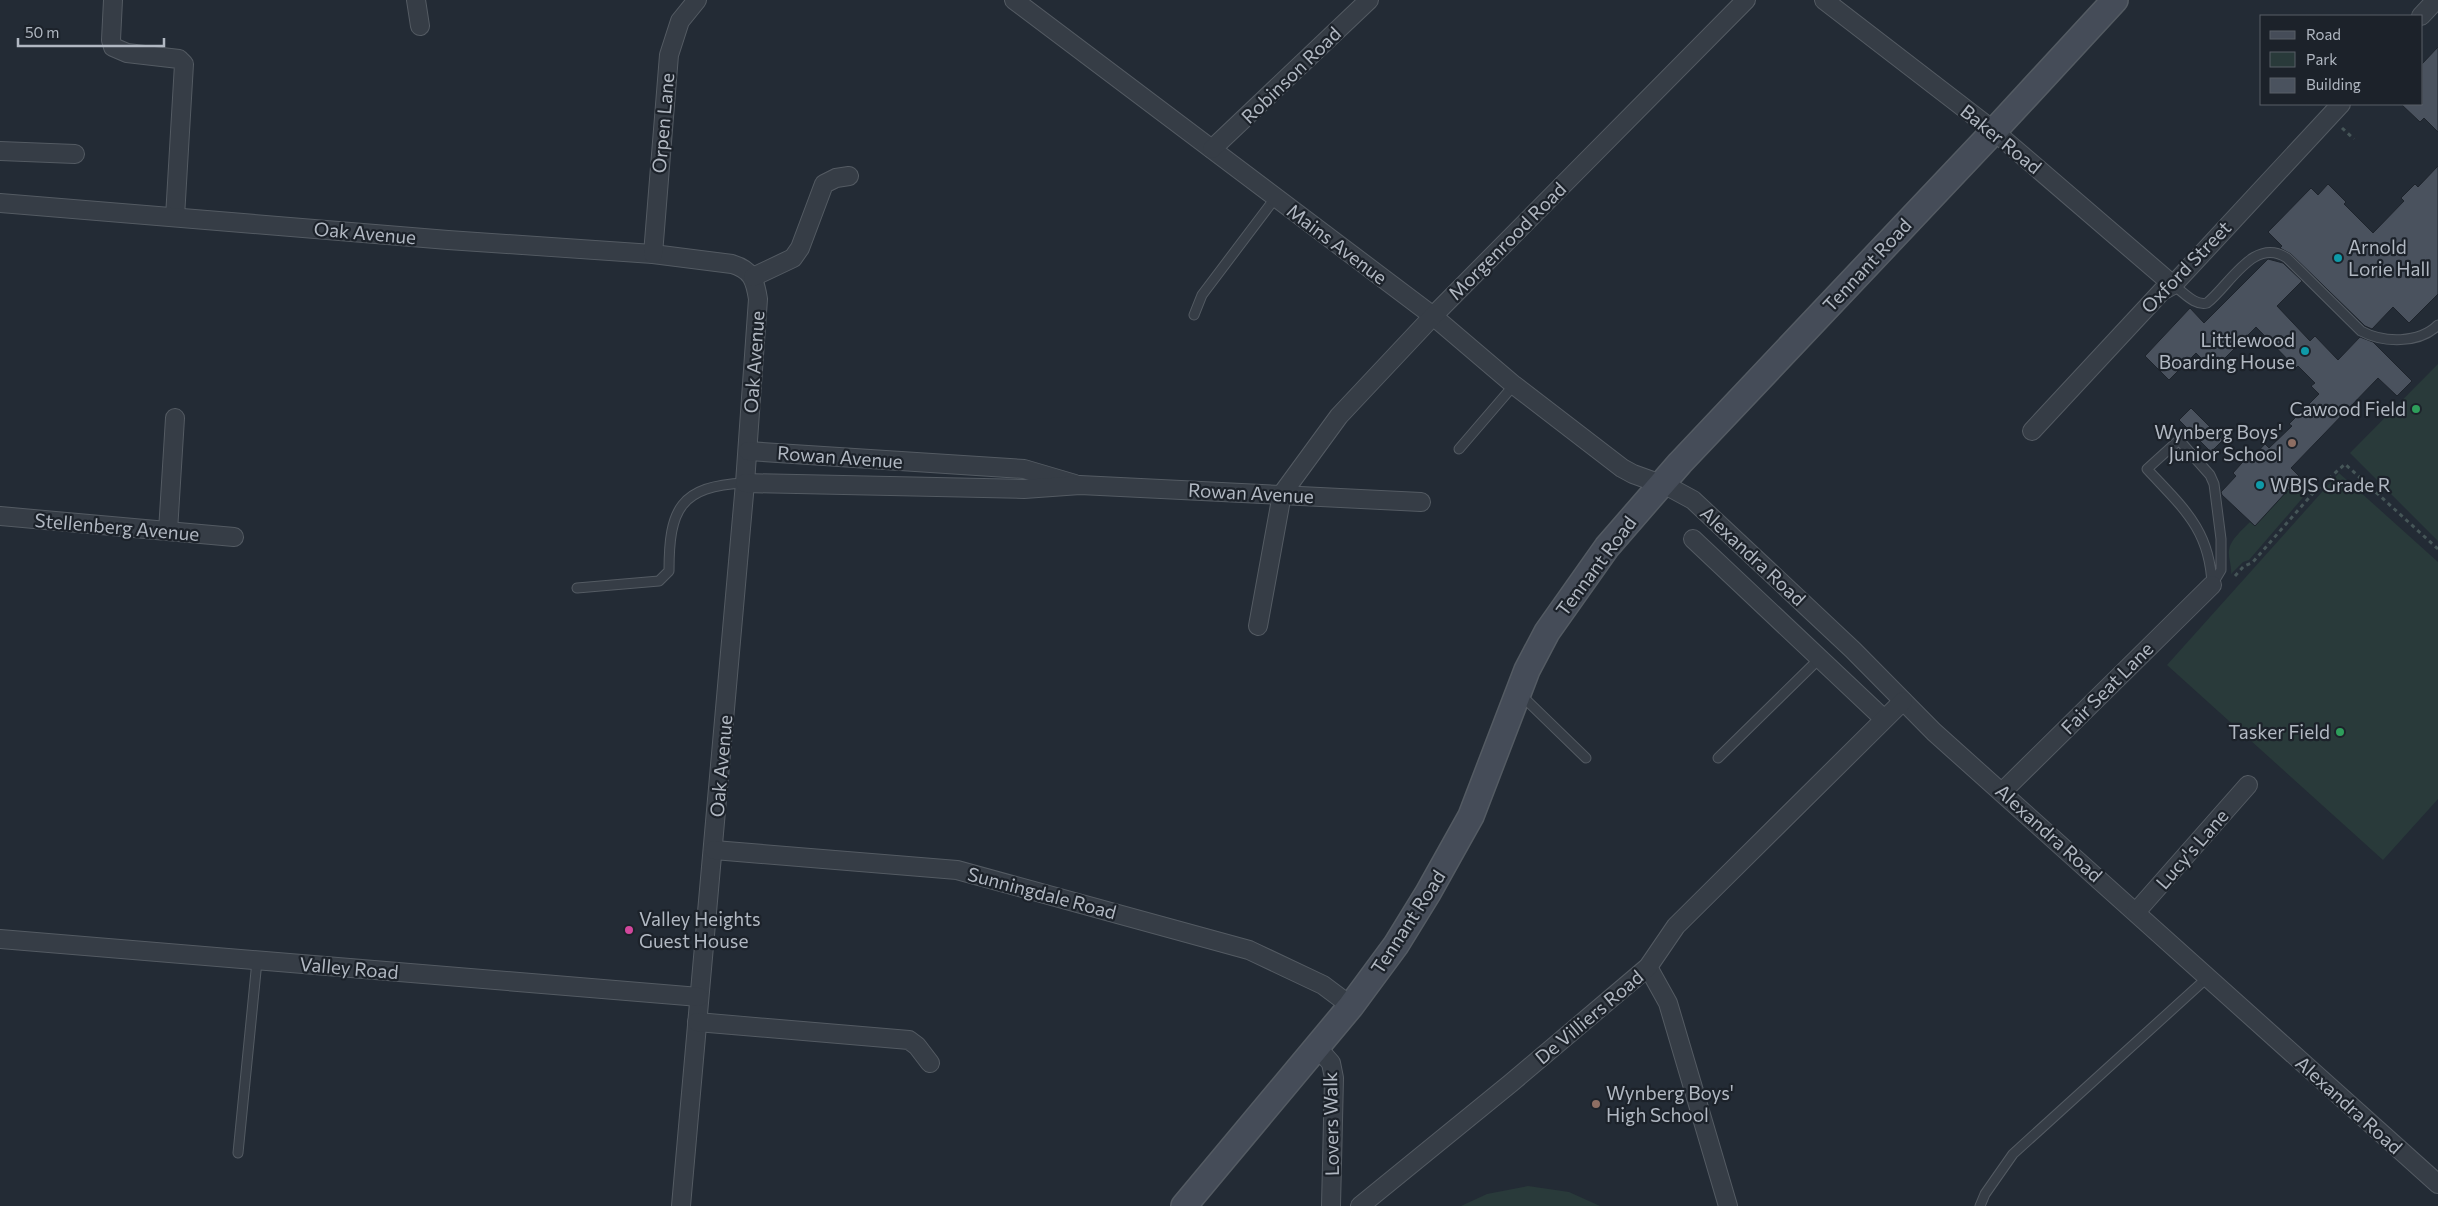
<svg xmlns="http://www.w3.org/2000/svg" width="2438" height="1206" viewBox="0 0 2438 1206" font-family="Commissioner,sans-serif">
  <rect width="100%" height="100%" fill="#232b35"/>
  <g fill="#293a3a">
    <polygon points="2438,364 2438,541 2350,453"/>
    <polygon points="2339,473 2438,562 2438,799 2383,860 2167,665"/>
    <path d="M2300 477 2312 487 2249 560 2243 562 2231 574C2232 566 2228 558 2229 550 2230 540 2243 529 2250 522L2255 526Z"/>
    <polygon points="1528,1186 1569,1192 1600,1206 1461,1206 1487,1194"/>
  </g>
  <g fill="#4a525e" stroke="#1e242c">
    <polygon points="2438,47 2438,132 2424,118 2420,122 2401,104 2422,104 2422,64"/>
    <polygon points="2438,166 2438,294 2409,323 2393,307 2372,329 2365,326 2291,254 2280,248 2282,246 2268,232 2311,188 2318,195 2328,184 2346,202 2344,204 2373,233 2404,201 2401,198 2415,184 2418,187"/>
    <polygon points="2268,259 2283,263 2302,281 2277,306 2310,341 2315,336 2338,360 2360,337 2373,342 2412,381 2397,396 2378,378 2291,468 2300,477 2255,526 2222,495 2221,492 2236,476 2233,473 2249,455 2252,458 2265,444 2269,448 2292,426 2289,424 2319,394 2311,386 2315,383 2298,366 2296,368 2256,327 2213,370 2196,353 2169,380 2145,356 2190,308 2204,323"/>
    <polygon points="2191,408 2223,440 2211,452 2179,420"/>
  </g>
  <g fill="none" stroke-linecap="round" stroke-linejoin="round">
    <defs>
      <g id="lane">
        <path d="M2173 285C2184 292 2194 306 2207 303 2230 285 2254 236 2287 258L2361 331C2383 343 2419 344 2438 325"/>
        <polyline points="1194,315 1202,295 1276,197"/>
        <path d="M2179 440 2210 475 2214 484 2221 539V570L2212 585C2210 529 2182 507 2147 469Z"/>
        <polyline points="1459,449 1514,385"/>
        <path d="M577 588 659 581 669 571C669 509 680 486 745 483"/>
        <polyline points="1520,694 1586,758"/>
        <polyline points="1718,758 1820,658"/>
        <polyline points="238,1153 257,961"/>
        <polyline points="1980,1206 1985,1194 2013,1154 2208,977"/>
      </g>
      <g id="street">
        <polyline points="113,0 111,40 113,47 127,53 179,59 184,64 175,217"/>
        <polyline points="416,0 420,26"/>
        <polyline points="1014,0 1433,316 1514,385 1622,468 1633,474 1669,487 1693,500 1853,650 1934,732 2438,1184"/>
        <polyline points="1824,0 1994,131 2173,285"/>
        <polyline points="2421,16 2436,0"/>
        <polyline points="1212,149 1369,0"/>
        <polyline points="0,151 75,154"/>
        <path d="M0 203 448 240 653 254 732 264C752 270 755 280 758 299L745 483 681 1206"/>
        <polyline points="653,254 669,55 680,21 697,0"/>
        <polyline points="753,277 793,258 800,248 824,184 836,178 849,176"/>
        <polyline points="2032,431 2162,291 2173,285 2341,104"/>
        <polyline points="748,451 1024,469 1075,484"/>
        <polyline points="745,483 1024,489 1080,485 1421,502"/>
        <polyline points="0,516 234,537"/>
        <polyline points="168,531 175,418"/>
        <polyline points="1693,539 1884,719"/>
        <polyline points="1258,626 1282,494 1339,416 1433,316 1746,0"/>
        <polyline points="2002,792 2212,585"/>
        <polyline points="714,850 957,870 1249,950 1323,985 1351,1006"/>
        <polyline points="2136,912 2248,785"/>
        <polyline points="0,939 699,997"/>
        <polyline points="1648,967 1668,1003 1728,1206"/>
        <polyline points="697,1022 909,1040 917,1046 930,1063"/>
        <polyline points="1317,1047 1331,1063 1334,1078 1331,1206"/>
        <polyline points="1360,1206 1511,1083 1648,967 1676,926 1903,701"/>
      </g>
      <polyline id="secondary" points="1184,1206 1351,1006 1396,945 1428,893 1471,816 1527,670 1547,632 1607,547 1680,463 1994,131 2115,0"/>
    </defs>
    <use href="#lane" stroke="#545b63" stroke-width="11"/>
    <use href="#street" stroke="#545b63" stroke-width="20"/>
    <use href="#secondary" stroke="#545b63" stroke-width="28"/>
    <g stroke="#465658" stroke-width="3" stroke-dasharray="4 4" stroke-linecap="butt">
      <polyline points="2342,128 2354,139"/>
      <polyline points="2235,576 2244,566 2252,563 2314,492 2345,464 2438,549"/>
    </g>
    <use href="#lane" stroke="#363d46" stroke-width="9"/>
    <use href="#street" stroke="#363d46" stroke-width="18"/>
    <use href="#secondary" stroke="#454c58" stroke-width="25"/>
  </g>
  <g fill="#0f9aa8" stroke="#1c222a" stroke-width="2">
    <circle cx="2338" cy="258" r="5"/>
    <circle cx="2305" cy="351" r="5"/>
    <circle cx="2260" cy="485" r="5"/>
  </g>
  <g fill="#2e9e5b" stroke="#1c222a" stroke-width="2">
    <circle cx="2416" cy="409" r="5"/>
    <circle cx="2340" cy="732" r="5"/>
  </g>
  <g fill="#8d6e63" stroke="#1c222a" stroke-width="2">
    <circle cx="2292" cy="443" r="5"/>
    <circle cx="1596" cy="1104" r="5"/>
  </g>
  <circle fill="#d1479c" stroke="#1c222a" stroke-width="2" cx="629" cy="930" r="5"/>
  <g text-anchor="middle" stroke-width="4.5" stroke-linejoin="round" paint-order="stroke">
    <g font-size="19" fill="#b1b8c2" stroke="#1c222a">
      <text transform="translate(1291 75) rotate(-44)" y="7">Robinson Road</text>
      <text transform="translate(663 123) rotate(-85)" y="7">Orpen Lane</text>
      <text transform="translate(2001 139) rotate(39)" y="7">Baker Road</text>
      <text transform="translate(365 233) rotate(5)" y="7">Oak Avenue</text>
      <text transform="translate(1507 241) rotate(-45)" y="7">Morgenrood Road</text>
      <text transform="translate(1337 244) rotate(37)" y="7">Mains Avenue</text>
      <text transform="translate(1867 265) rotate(-47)" y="7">Tennant Road</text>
      <text transform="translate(2186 267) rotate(-46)" y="7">Oxford Street</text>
      <text transform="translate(754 362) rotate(-86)" y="7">Oak Avenue</text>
      <text transform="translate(840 457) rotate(4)" y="7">Rowan Avenue</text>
      <text transform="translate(1251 493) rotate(3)" y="7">Rowan Avenue</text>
      <text transform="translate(117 527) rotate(5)" y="7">Stellenberg Avenue</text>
      <text transform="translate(1753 556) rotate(43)" y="7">Alexandra Road</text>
      <text transform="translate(1596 566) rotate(-53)" y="7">Tennant Road</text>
      <text transform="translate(2107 688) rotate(-45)" y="7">Fair Seat Lane</text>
      <text transform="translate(721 766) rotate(-85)" y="7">Oak Avenue</text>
      <text transform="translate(2049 833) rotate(42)" y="7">Alexandra Road</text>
      <text transform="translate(2192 849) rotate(-49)" y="7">Lucy's Lane</text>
      <text transform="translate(1042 893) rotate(15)" y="7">Sunningdale Road</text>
      <text transform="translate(1408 922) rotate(-57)" y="7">Tennant Road</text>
      <text transform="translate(349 968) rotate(5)" y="7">Valley Road</text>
      <text transform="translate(1589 1017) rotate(-40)" y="7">De Villiers Road</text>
      <text transform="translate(2349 1105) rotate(42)" y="7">Alexandra Road</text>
      <text transform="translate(1331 1124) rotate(-91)" y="7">Lovers Walk</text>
    </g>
    <g font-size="19" fill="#b1b8c2" stroke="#1c222a" text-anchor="start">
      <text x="2348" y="254">Arnold<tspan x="2348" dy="22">Lorie Hall</tspan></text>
      <text x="2295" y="347" text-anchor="end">Littlewood<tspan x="2295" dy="22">Boarding House</tspan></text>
      <text x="2406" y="416" text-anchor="end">Cawood Field</text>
      <text x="2282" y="439" text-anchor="end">Wynberg Boys'<tspan x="2282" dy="22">Junior School</tspan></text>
      <text x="2270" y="492">WBJS Grade R</text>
      <text x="2330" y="739" text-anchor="end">Tasker Field</text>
      <text x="639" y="926">Valley Heights<tspan x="639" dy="22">Guest House</tspan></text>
      <text x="1606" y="1100">Wynberg Boys'<tspan x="1606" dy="22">High School</tspan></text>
    </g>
  </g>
  <rect x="2260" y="15" width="162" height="90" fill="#1c222a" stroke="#585e67"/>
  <rect x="2270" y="31" width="25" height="8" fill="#454c58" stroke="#585e67"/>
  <text x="2306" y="40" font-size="15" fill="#b1b8c2">Road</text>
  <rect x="2270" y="52" width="25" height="15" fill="#293a3a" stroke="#585e67"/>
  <text x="2306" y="65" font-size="15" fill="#b1b8c2">Park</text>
  <rect x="2270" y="78" width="25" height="15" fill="#4a525e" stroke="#585e67"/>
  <text x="2306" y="90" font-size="15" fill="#b1b8c2">Building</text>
  <path d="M18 38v8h146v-8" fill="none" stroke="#b1b8c2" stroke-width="2.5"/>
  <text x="25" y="38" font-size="15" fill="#b1b8c2" stroke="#1c222a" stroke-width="4" paint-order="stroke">50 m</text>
</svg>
